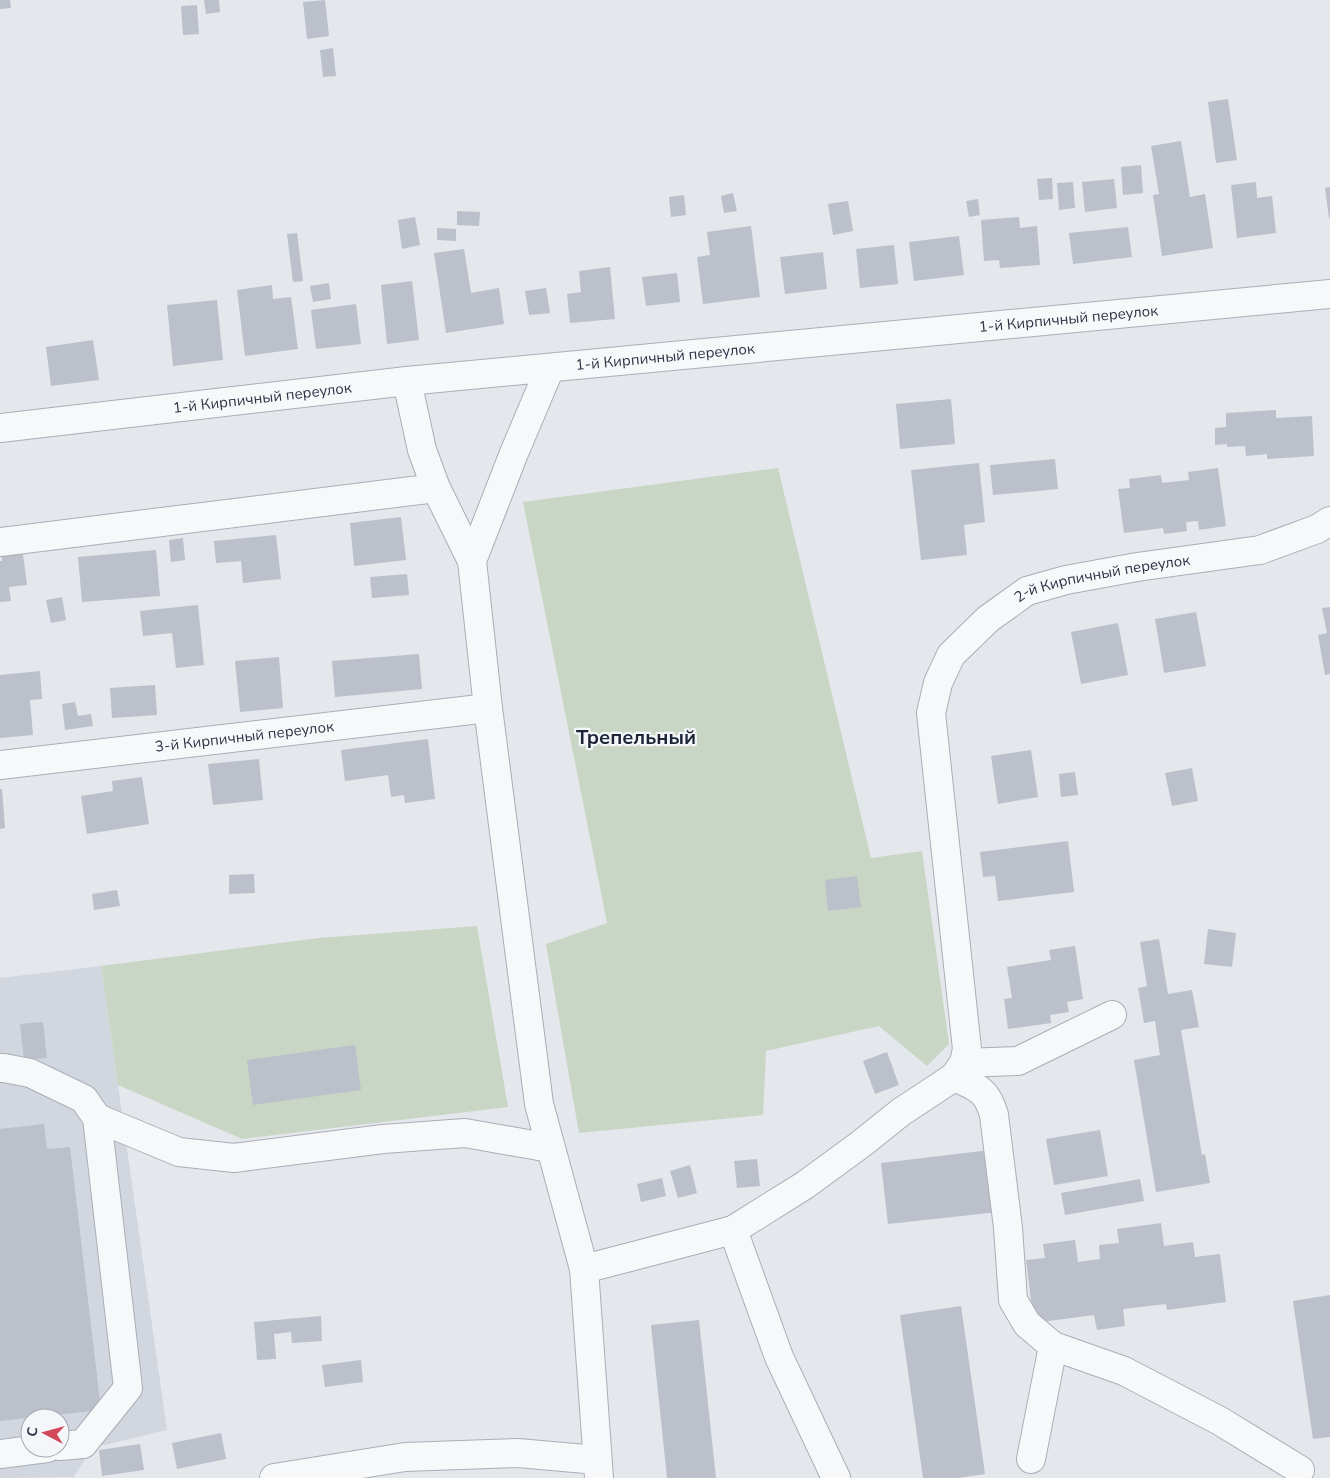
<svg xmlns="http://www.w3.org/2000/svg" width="1330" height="1478" viewBox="0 0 1330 1478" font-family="'Nunito Sans',sans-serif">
  <rect width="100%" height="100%" fill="#e4e7ec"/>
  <path fill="#d2d6de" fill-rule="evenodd" d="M101,966L167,1430L92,1448L74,1477L0,1478V978ZM30,1418H60V1448H30Z"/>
  <g fill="#c9d6c5">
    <path d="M778,468L871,858L922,851L949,1044L927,1066L879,1026L766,1051L763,1115L579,1133L546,944L607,923L523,502Z"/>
    <path d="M477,926L508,1107L242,1139L118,1085L101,966L319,938Z"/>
  </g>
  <g fill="#bbc0ca">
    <path d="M0,0H10L11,8L0,9Z"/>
    <path d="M204,0H219L220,12L206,14Z"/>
    <path d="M325,0L329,36L307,39L303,2Z"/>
    <path d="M197,5L199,34L183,35L181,6Z"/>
    <path d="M333,48L336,76L323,77L320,50Z"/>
    <path d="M1228,99L1237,160L1216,163L1208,102Z"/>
    <path d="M1181,141L1190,197L1205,194L1213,248L1162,256L1153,195L1159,194L1151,146Z"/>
    <path d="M1141,165L1143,193L1123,195L1121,167Z"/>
    <path d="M1052,178L1053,199L1039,200L1037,179Z"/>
    <path d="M1114,179L1117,208L1085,212L1082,182Z"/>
    <path d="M1073,182L1075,208L1059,210L1057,183Z"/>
    <path d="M1256,182L1257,198L1272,196L1276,233L1237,238L1231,185Z"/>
    <path d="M1330,187V218H1329L1325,188Z"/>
    <path d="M733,193L737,211L724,213L721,196Z"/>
    <path d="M684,195L686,215L671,217L669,197Z"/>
    <path d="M978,199L980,215L969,217L966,201Z"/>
    <path d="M848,201L853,231L833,235L828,204Z"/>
    <path d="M457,211L480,212L479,226L457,225Z"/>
    <path d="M415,217L420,245L402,249L398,220Z"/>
    <path d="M1019,217L1020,228L1037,226L1040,265L1000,268L999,260L984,261L981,220Z"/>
    <path d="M751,226L760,297L703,304L697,257L710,255L707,232Z"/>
    <path d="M1128,227L1132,257L1073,264L1069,233Z"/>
    <path d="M437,228L456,229V241L437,240Z"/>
    <path d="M297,233L303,281L293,282L287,234Z"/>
    <path d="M959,236L964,275L914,281L909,242Z"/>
    <path d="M894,245L898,284L860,288L856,249Z"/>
    <path d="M464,249L471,293L499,288L504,324L446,333L434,253Z"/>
    <path d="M823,252L827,289L785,294L780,257Z"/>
    <path d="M610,267L615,319L570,323L567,294L581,292L579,271Z"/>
    <path d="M677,273L680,302L646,306L642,277Z"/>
    <path d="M412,281L419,340L387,344L381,285Z"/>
    <path d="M329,283L331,299L313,302L310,286Z"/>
    <path d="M272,285L273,299L291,297L298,349L245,356L237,290Z"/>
    <path d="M546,288L550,313L529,315L525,291Z"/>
    <path d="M217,300L223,360L173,366L167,305Z"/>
    <path d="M356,304L361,344L316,349L311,310Z"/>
    <path d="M93,340L99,380L51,386L46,347Z"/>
    <path d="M951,399L955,444L900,449L896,404Z"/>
    <path d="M1276,410V418L1312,416L1314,456L1267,459V454L1246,456L1245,446L1227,447V444L1215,445V428L1226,427V413Z"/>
    <path d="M1055,459L1058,489L993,495L990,465Z"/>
    <path d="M979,463L985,522L964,525L967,555L921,560L911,470Z"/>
    <path d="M1218,468L1226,526L1199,530L1198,521L1186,522L1187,531L1164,534L1163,528L1124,533L1118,489L1130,488L1129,479L1161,475L1162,483L1189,480L1188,472Z"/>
    <path d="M401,517L406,560L354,566L350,523Z"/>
    <path d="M276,535L281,579L243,583L241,561L216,563L214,541Z"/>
    <path d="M183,538L185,560L171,562L169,540Z"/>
    <path d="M22,547L27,585L9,587L11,601L0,602V561H2L1,549Z"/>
    <path d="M156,550L160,596L82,602L78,557Z"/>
    <path d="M407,574L409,595L372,598L370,577Z"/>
    <path d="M62,597L66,620L51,623L46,600Z"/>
    <path d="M198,605L204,665L176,668L172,633L143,636L140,611Z"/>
    <path d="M1330,607V674L1325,675L1318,635L1327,633L1322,608Z"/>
    <path d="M1196,612L1206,666L1164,673L1155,619Z"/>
    <path d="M1118,623L1128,675L1081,684L1071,632Z"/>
    <path d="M419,654L422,689L335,697L332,661Z"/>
    <path d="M279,657L283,708L240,712L235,661Z"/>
    <path d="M40,671L42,699L30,700L33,735L0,738V675Z"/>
    <path d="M155,685L157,715L112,718L110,688Z"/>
    <path d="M75,702L78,716L91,714L93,726L65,730L62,704Z"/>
    <path d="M428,739L435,799L405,803L404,795L391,797L388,775L345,781L341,750Z"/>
    <path d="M1031,750L1038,797L998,804L991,756Z"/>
    <path d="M259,759L263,800L213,805L208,764Z"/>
    <path d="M1192,768L1198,801L1172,806L1165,773Z"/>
    <path d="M1075,772L1078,795L1061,797L1059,774Z"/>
    <path d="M142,777L149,824L87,834L81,796L113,791L112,781Z"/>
    <path d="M0,789H2L5,828L0,829Z"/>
    <path d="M1068,841L1074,892L998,901L995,876L983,877L980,852Z"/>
    <path d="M254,874L255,893L229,894V875Z"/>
    <path d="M857,876L861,907L828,911L825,880Z"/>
    <path d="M117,890L120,906L94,910L92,894Z"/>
    <path d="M1208,929L1236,933L1232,967L1204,964Z"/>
    <path d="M1159,939L1168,994L1192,990L1199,1027L1181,1030L1202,1155L1205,1154L1210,1183L1156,1192L1134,1060L1160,1055L1155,1021L1144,1023L1138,988L1147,986L1140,942Z"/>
    <path d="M1075,946L1083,999L1067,1002L1069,1012L1050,1015L1051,1023L1008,1029L1004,999L1012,998L1007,967L1051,960L1049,950Z"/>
    <path d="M43,1022L47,1058L24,1060L20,1024Z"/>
    <path d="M355,1045L361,1090L253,1105L247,1060Z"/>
    <path d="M887,1052L899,1085L875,1094L863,1061Z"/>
    <path d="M44,1124L47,1149L70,1147L101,1410L0,1421V1129Z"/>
    <path d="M1100,1130L1108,1176L1054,1185L1046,1139Z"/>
    <path d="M990,1150L998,1212L888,1224L881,1163Z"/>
    <path d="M757,1159L760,1186L737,1188L734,1161Z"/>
    <path d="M690,1165L697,1193L678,1198L670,1171Z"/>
    <path d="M662,1178L666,1196L641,1202L637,1184Z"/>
    <path d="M1140,1179L1144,1201L1065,1215L1061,1193Z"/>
    <path d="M1161,1223L1164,1246L1193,1242L1195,1257L1220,1254L1226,1302L1167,1310L1166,1304L1123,1309L1125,1326L1097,1330L1094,1315L1034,1323L1026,1260L1045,1258L1043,1244L1075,1240L1078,1262L1100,1259L1099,1245L1119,1243L1117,1229Z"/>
    <path d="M1330,1295V1437L1313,1439L1293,1301Z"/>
    <path d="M961,1306L985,1474L957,1478H923L900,1315Z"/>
    <path d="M321,1316L322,1341L292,1343L291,1332L274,1334L276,1359L257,1360L254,1322Z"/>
    <path d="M699,1320L716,1478H667L651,1325Z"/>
    <path d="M361,1360L363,1382L325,1387L322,1365Z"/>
    <path d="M221,1433L226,1459L177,1469L172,1443Z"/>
    <path d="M140,1444L144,1470L102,1476L99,1450Z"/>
  </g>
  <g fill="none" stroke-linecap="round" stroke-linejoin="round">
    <g stroke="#a9aeb7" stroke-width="30">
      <g id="minor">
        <path d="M407,381L422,450L436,488L472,561L488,708L539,1104L584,1269L599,1478"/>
        <path id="s1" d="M0,428L407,381L1330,294"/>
        <path d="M0,542L436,488"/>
        <path d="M472,561L514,453L550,368"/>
        <path id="s2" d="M0,765L488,708"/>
        <path d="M964,1063L1018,1061L1112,1015"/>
        <path d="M0,1068H4L30,1073L84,1099L97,1118L128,1388L83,1444L60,1446"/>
        <path d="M954,1077C976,1087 987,1089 994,1115L1008,1228L1013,1300L1027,1324L1053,1346L1031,1459"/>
        <path d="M97,1118L179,1152L234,1158L383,1139L465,1133L550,1148"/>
        <path d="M733,1230L779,1357L836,1478"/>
        <path id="s3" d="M584,1269L733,1230L805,1185L861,1144L901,1112L954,1077L964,1063L967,1049L931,713L938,683L951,655L988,619L1027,591L1066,580L1137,567L1260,550L1317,529L1330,521"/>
        <path d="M1053,1346L1124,1371L1220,1421L1300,1470"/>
        <path d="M0,1454L47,1448"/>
        <path d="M274,1478L405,1457L518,1453L597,1460"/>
      </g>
    </g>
    <use href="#minor" stroke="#f7f8fa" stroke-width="28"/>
  </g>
  <g text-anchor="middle" stroke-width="4.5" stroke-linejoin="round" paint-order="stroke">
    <g font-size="15" fill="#2b3445" stroke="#f4f6f9">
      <text dy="5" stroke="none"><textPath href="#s1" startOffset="1074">1-й Кирпичный переулок</textPath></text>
      <text dy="5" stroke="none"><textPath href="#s1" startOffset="669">1-й Кирпичный переулок</textPath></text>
      <text dy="5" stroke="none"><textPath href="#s1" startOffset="264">1-й Кирпичный переулок</textPath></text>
      <text dy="5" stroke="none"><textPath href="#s3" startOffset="1030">2-й Кирпичный переулок</textPath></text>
      <text dy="5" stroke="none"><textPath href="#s2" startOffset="246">3-й Кирпичный переулок</textPath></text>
    </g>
    <g font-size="20" font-weight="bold" fill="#1d2536" stroke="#f4f6f9">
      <text x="636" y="744">Трепельный</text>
    </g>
  </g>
  <g transform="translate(45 1433) rotate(276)"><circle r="24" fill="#f4f6f9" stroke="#a4a8b1"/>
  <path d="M0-4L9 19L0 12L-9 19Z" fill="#d1495b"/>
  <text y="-8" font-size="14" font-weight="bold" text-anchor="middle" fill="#2b3445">С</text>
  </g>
</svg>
